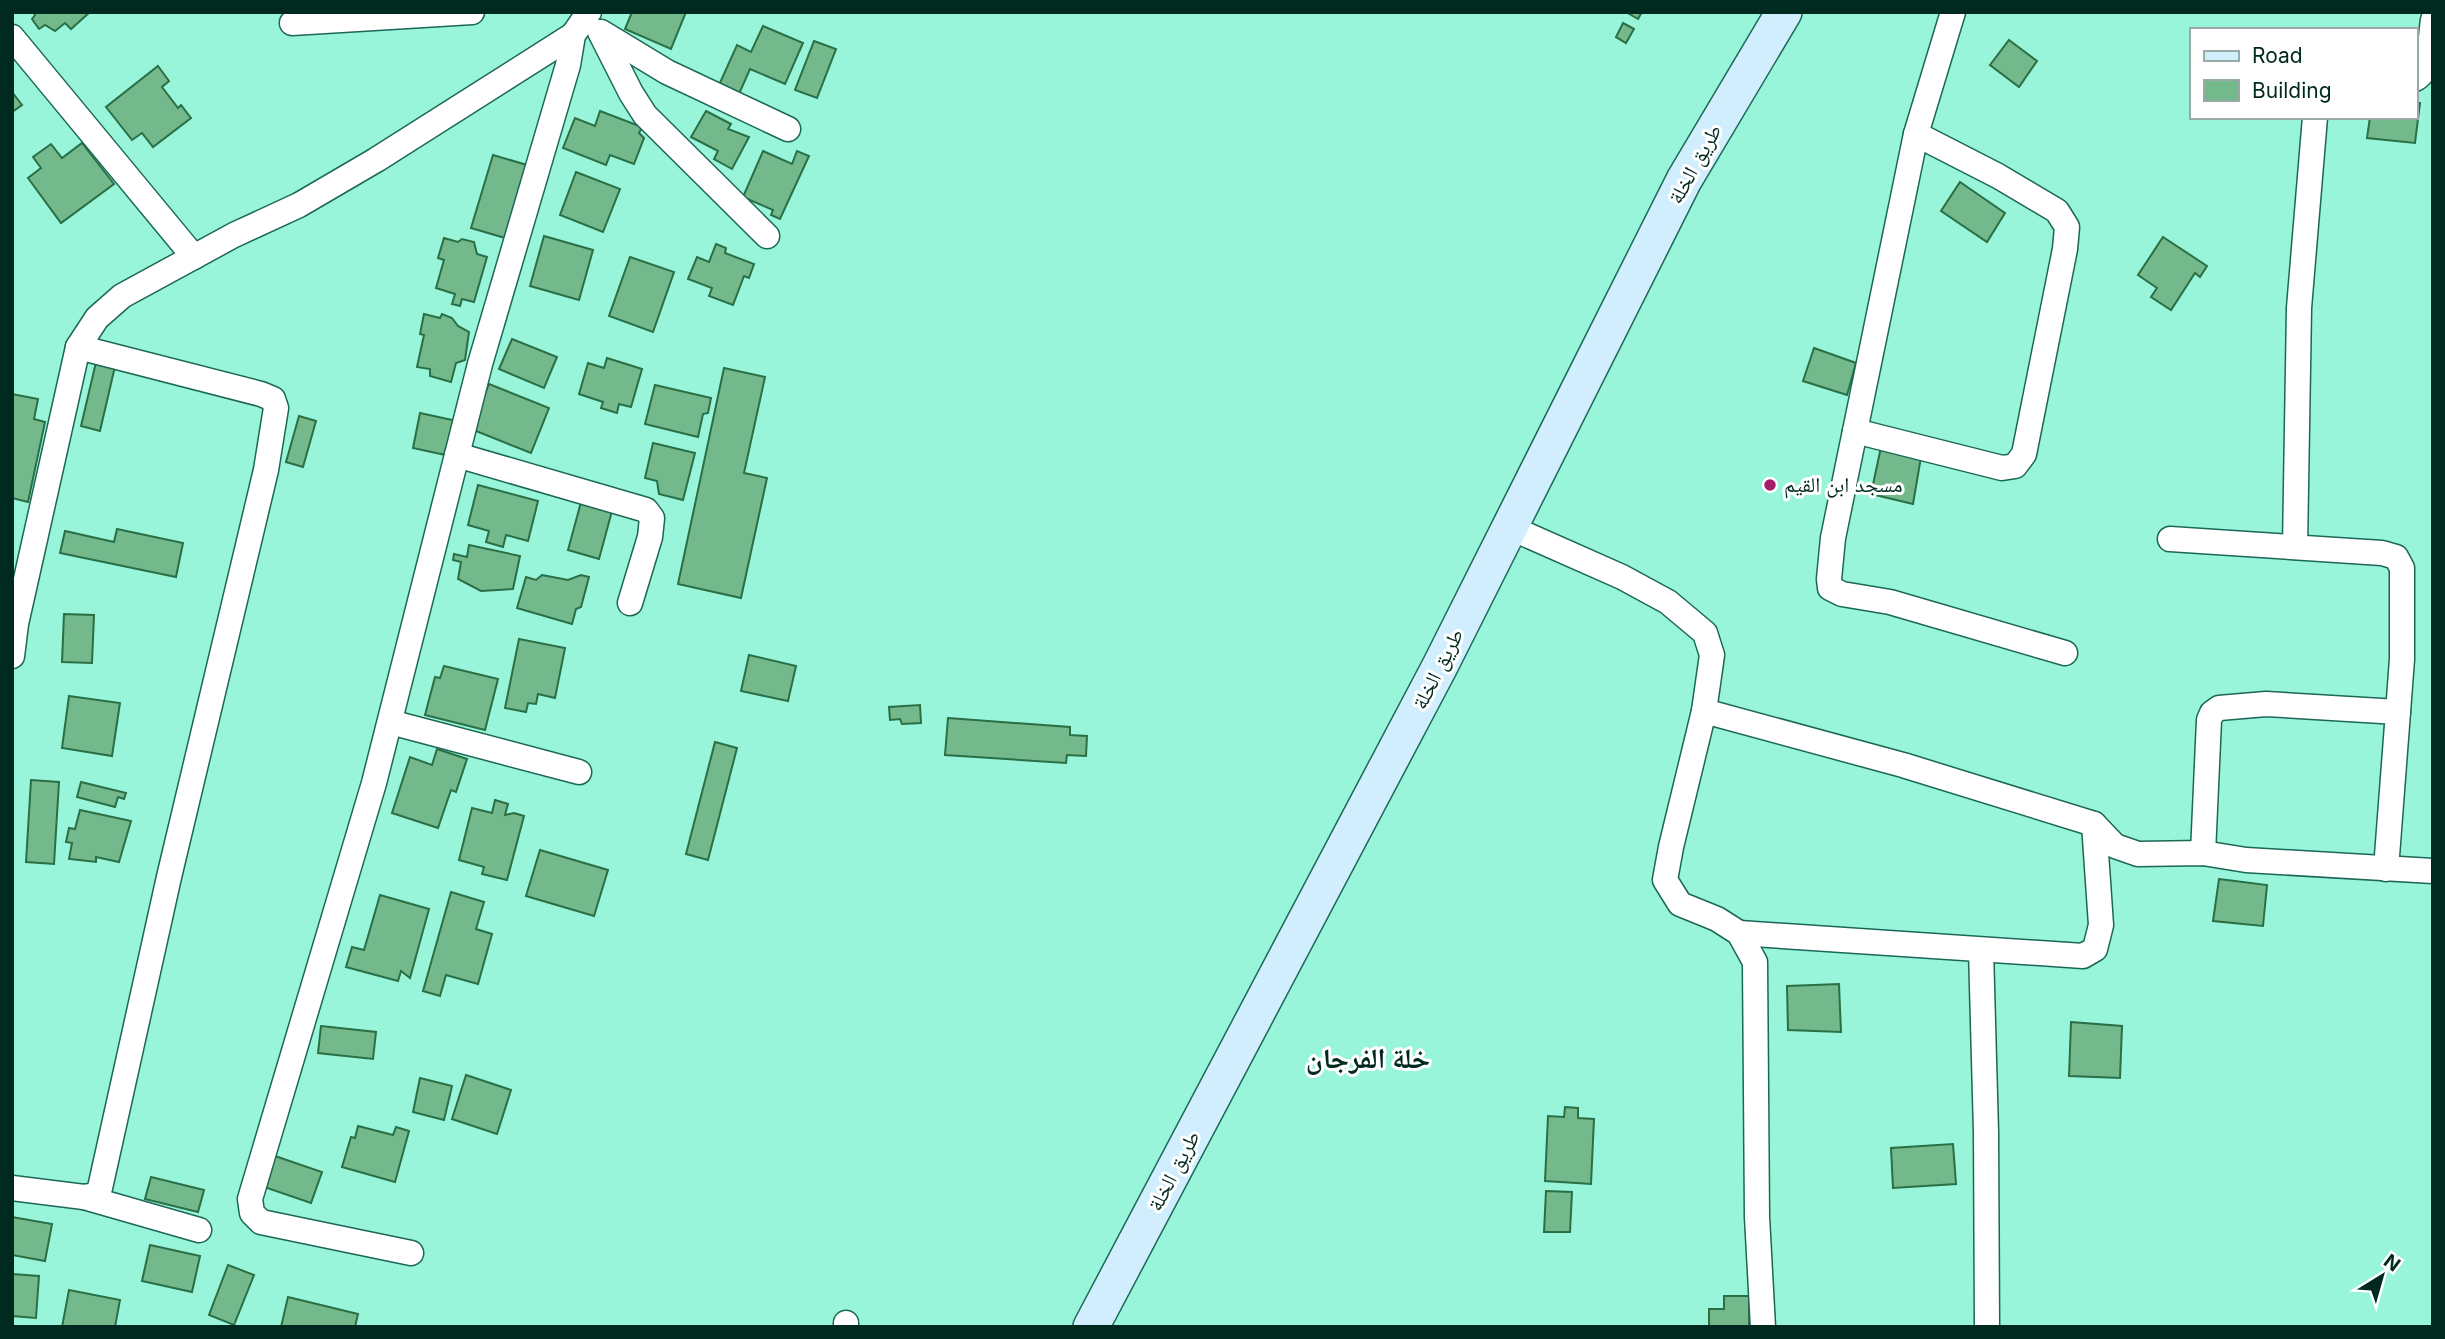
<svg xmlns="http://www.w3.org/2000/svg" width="2445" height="1339" viewBox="0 0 2445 1339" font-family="Inter,'Noto Naskh Arabic',sans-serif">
  <rect width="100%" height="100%" fill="#98f5da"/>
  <g fill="#74b98b" stroke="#2a6f45" stroke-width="2">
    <path d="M34,12H90L71,29L65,23L55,31L45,25L39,29L32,19L35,15Z"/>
    <path d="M632,12H686L671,49L625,29Z"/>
    <path d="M1626,12H1642L1638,19Z"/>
    <path d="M1623,23L1634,29L1626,43L1616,37Z"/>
    <path d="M763,26L803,43L785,84L750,69L739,94L719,85L737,45L751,52Z"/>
    <path d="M2009,40L2037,61L2019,87L1990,65Z"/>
    <path d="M814,41L836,49L817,98L795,90Z"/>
    <path d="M158,66L169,81L162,87L178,108L181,105L191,118L153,147L142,133L132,140L106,107Z"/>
    <path d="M12,92L22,105L12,112Z"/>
    <path d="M2415,103H2420L2415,143L2367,138L2370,117H2415Z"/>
    <path d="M600,111L642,127L639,133L644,138L634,164L610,155L606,165L563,148L575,118L595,126Z"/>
    <path d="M706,111L731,124L728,129L749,137L732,169L714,159L718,151L691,137Z"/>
    <path d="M82,143L114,184L61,223L28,178L41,168L33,157L51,144L62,158Z"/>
    <path d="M763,151L792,164L797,151L809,156L780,219L771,215L773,210L743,197Z"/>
    <path d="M493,155L527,165L505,238L471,228Z"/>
    <path d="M576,172L620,189L603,232L560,215Z"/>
    <path d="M1960,182L2005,213L1987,242L1941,211Z"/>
    <path d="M544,236L593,250L579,300L530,286Z"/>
    <path d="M2163,237L2207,266L2200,277L2195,273L2171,310L2151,297L2157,288L2138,275Z"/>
    <path d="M444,238L458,242L462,239L474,242L477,254L487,257L474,302L462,299L460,306L452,304L455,294L436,288L444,260L438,258Z"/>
    <path d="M716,244L726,248L725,253L754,264L749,278L744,276L733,305L709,296L712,288L688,279L697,257L709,262Z"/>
    <path d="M630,257L674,272L653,332L609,316Z"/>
    <path d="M424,314L440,318L442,314L452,318L458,326L469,332L465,360L456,363L451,382L430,376V369L417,367L424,335L420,334Z"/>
    <path d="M512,339L557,357L544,388L499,369Z"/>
    <path d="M1814,348L1856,363L1847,395L1803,381Z"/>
    <path d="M97,358L116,362L100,431L81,426Z"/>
    <path d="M607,358L642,369L631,407L619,404L617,413L601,408L603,402L579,394L588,363L604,368Z"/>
    <path d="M724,368L765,377L744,473L767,478L741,598L678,584Z"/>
    <path d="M489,384L549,408L531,453L471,429Z"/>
    <path d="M655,385L711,398L708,413L703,414L698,437L645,424Z"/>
    <path d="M12,394L38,399L34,419L45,422L28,502L12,498Z"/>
    <path d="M420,413L457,421L450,456L413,448Z"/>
    <path d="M299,416L316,421L303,467L286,462Z"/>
    <path d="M653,443L695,453L683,500L659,494L657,481L645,478Z"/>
    <path d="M1881,447L1921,457L1913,504L1871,494Z"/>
    <path d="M478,485L538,501L528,541L506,535L503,547L486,542L489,531L468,525Z"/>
    <path d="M581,502L612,511L599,559L568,550Z"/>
    <path d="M117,529L183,543L176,577L60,553L65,531L114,542Z"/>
    <path d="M469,545L520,556L513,589L481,591L458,579L461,562L453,560L454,554L467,557Z"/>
    <path d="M542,575L568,580L581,575L589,577L581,607L576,609L572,624L517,608L526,577L536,580Z"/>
    <path d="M64,614L94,615L92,663L62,662Z"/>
    <path d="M519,639L565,648L555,698L538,694L536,704L528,703L526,712L505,708Z"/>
    <path d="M749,655L796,666L788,701L741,691Z"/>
    <path d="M444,666L498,679L485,730L425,715L435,677L440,678Z"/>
    <path d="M69,696L120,703L112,756L62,748Z"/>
    <path d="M920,705L921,723L902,724L900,719L890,720L889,707Z"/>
    <path d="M948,718L1070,727V735L1087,736L1086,756L1067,755L1066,763L945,755Z"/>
    <path d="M715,742L737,748L708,860L686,854Z"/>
    <path d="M437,749L467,759L456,792L451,790L438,828L392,813L410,757L432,765Z"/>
    <path d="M31,780L59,782L54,864L26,862Z"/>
    <path d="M81,782L126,793L124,799L118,797L115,807L77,797Z"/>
    <path d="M495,800L508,804L505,815L514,813L524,816L507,880L482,874L484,867L459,860L472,808L492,813Z"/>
    <path d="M80,810L131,821L119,862L96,857V862L69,859L72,843L66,842L69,828L75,829Z"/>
    <path d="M540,850L608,870L594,916L526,896Z"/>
    <path d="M2219,879L2267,885L2263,926L2213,921Z"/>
    <path d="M451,892L484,902L476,929L492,934L478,984L446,975L440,996L423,991Z"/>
    <path d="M380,895L429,909L410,978L401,971L398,981L346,967L352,947L364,950Z"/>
    <path d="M1839,984L1841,1032L1788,1030L1787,986Z"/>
    <path d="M2071,1022L2122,1026L2120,1078L2069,1076Z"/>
    <path d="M321,1026L376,1032L373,1059L318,1053Z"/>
    <path d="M466,1075L511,1090L497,1134L452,1119Z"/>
    <path d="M420,1078L452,1086L444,1120L413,1112Z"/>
    <path d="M1565,1107L1578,1108V1118L1594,1119L1591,1184L1545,1181L1548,1116L1564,1117Z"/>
    <path d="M358,1126L393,1135L396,1127L409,1131L395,1182L342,1167L351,1137L355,1138Z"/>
    <path d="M1953,1144L1956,1184L1893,1188L1891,1148Z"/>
    <path d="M275,1156L322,1172L311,1203L264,1187Z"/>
    <path d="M151,1177L204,1190L198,1212L145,1199Z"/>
    <path d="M1546,1191L1572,1192L1570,1232H1544Z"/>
    <path d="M12,1217L52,1224L45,1261L12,1255Z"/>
    <path d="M150,1245L200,1256L192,1292L142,1281Z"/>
    <path d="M228,1265L254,1275L234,1325L209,1315Z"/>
    <path d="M12,1274L39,1276L36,1318L12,1316Z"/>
    <path d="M69,1290L120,1300L115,1327H62Z"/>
    <path d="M1724,1296H1749V1327H1709V1309H1724Z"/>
    <path d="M288,1297L358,1314L355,1327H281Z"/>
  </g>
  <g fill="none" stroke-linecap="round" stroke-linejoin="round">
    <g stroke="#1c6756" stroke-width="27">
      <g id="street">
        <path d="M1953,12L1916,134L1833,538L1829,579L1830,588L1842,594L1890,602L2065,653"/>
        <path d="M292,23L472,12"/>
        <path d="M600,32L631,93L645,115L767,236"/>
        <path d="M601,32L667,72L788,129"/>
        <path d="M12,37L194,257"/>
        <path d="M2415,79C2432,71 2430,37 2433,20"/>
        <path d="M1855,431L2002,468L2015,466L2024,454L2065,249L2067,227L2057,211L1998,176L1916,134"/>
        <path d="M457,455L646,510L652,518L650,537L630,603"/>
        <path d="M1509,527L1622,577L1668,602L1705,633L1712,655L1704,711L1671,847L1665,880L1680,904L1717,919L1739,933L1755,962L1757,1217L1763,1327"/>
        <path d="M2170,539L2382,553L2396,557L2402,568V659L2398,712"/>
        <path d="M2295,547L2299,308L2315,117"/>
        <path d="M12,656L16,624L78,347L97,318L122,296L234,235L299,205L376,160L573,35"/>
        <path d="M1704,711L1903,765L2094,824L2115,846L2138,854L2203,853L2246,860L2433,871"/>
        <path d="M390,722L579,772"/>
        <path d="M2203,853L2209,720L2212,713L2219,708L2266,704L2398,712L2386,869"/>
        <path d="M1739,933L2083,956L2095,949L2101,925L2094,824"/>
        <path d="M1981,950L1986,1132L1987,1327"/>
        <path d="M12,1188L84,1197L95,1195L100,1188L169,877L266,470L276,408L273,399L261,394L78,347"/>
        <path d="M84,1197L199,1230"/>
        <path d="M411,1253L261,1222L252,1213L250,1199L374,783L480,364L568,65L573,35L589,12"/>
        <path d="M846,1327V1323"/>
      </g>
    </g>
    <g stroke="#1c6756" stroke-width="38">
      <path id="secondary" d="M1091,1327L1440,666L1684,180L1784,12"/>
    </g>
    <use href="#street" stroke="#fff" stroke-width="24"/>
    <use href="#secondary" stroke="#d0eefe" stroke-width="35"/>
  </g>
  <circle fill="#a61e67" stroke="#fff" stroke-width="2.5" cx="1770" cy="485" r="7"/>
  <g text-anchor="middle" stroke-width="6" stroke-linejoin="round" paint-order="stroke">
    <g font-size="21" fill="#002a20" stroke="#fff">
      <text transform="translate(1695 164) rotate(-61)" y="7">طريق الخلة</text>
      <text transform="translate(1438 669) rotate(-63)" y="7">طريق الخلة</text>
      <text transform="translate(1174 1171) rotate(-62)" y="7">طريق الخلة</text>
    </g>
    <g font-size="21" fill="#002a20" stroke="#fff" text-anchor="start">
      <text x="1784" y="492">مسجد ابن القيم</text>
    </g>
    <g font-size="28" font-weight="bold" fill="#002a20" stroke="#fff">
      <text x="1368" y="1068">خلة الفرجان</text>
    </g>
  </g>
  <rect width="2445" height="1339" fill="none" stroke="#002a20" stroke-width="28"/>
  <rect x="2190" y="28" width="228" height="91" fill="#ffffff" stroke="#99aaa6" stroke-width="2"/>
  <rect x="2204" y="51" width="35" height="10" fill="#d0eefe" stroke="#99aaa6" stroke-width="2"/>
  <text x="2252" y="63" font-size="21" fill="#002a20">Road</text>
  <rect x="2204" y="80" width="35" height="21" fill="#74b98b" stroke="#99aaa6" stroke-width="2"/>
  <text x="2252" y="98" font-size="21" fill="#002a20">Building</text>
  <g transform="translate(2382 1276) rotate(37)" stroke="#ffffff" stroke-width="5" paint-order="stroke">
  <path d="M0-5L12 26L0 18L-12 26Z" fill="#002a20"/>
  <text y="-10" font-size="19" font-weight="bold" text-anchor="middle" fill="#002a20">N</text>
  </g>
</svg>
